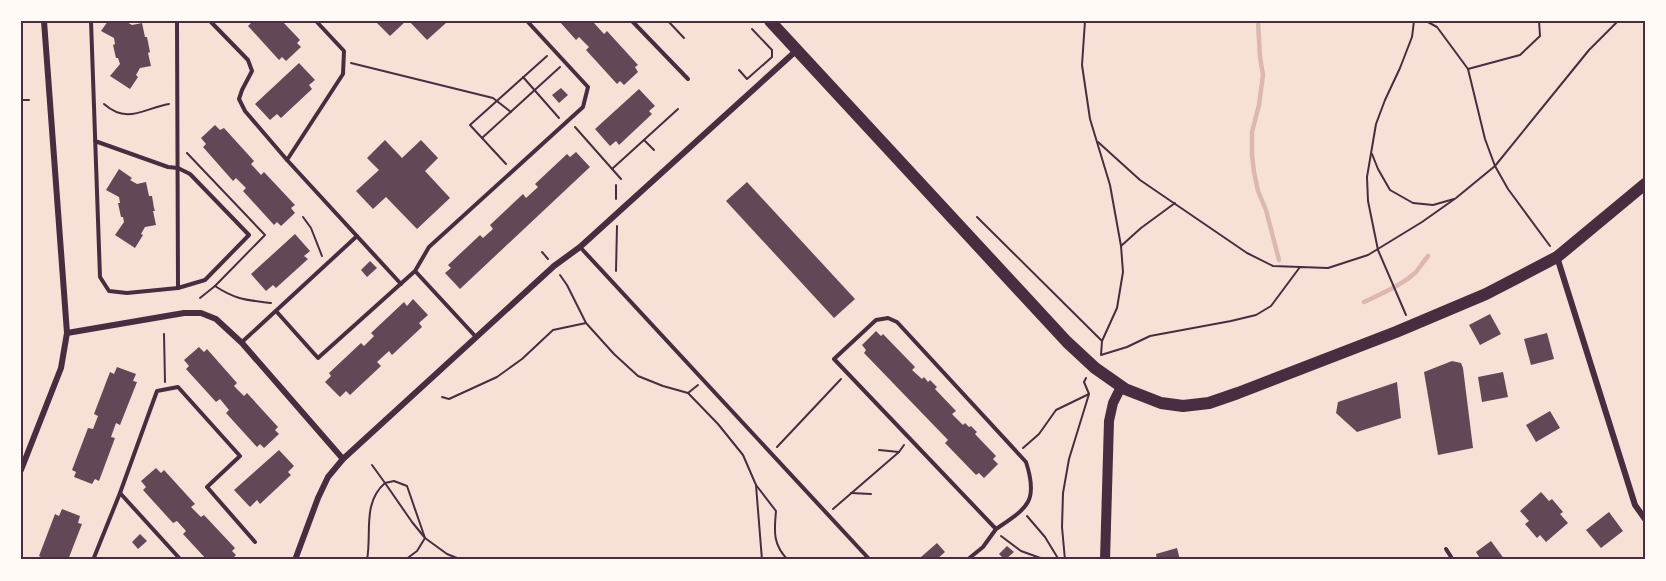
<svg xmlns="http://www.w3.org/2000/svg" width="1666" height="581" viewBox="0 0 1666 581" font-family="Commissioner,sans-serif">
  <rect width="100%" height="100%" fill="#f7e1d7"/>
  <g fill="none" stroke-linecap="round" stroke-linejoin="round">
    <g stroke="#dcb8b0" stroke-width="4.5">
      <path d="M1258,21L1260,57L1263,75L1259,105L1252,132V155L1254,172L1258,191L1266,210L1279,260"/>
      <path d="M1364,302C1381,294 1402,285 1416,272C1420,267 1424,261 1428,256"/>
    </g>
  </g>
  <g fill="#644757">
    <path d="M108,21H125L132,25L142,23L145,37H147L150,52L148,53L151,66L140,68L136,75L138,77L130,89L110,76L120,64L118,58H116L113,45L115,44L114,38L101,31Z"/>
    <path d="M249,21H282L300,40L297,43L301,47L286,61L282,57L279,60L248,26L251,23Z"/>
    <path d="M375,21H406L390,36Z"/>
    <path d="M409,21H444L446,23L427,40Z"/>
    <path d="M559,21H597L594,23L604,34L607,31L638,65L635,67L638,72L624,85L620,81L617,84L586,50L589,47L579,37L576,40Z"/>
    <path d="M299,63L315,80L309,85L312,89L281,118L277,114L270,120L255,104Z"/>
    <path d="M561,88L568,95L559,103L552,95Z"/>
    <path d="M639,89L655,106L649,111L652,114L619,145L616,141L610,146L595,129Z"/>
    <path d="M215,125L220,130L224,128L254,161L251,164L261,175L264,172L295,205L291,208L295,213L281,226L277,222L274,225L243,191L246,188L236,178L233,181L203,147L206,144L201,138Z"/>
    <path d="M385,140L402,158L421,140L438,158L425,171L450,198L417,229L386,197L373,209L356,191L379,170L367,158Z"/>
    <path d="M576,152L590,167L460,289L445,273L451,268L448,265L480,235L483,238L493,229L490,225L523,194L526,198L538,187L535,184L567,154L570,157Z"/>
    <path d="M119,169L132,178L130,180L137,184L146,182L149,196H152L154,208L155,211H153L156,225L145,227L141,234L143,235L135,248L115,235L124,222L123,217H121L118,203H120L119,197L106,190Z"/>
    <path d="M747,182L855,299L834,318L726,201Z"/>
    <path d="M295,234L310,251L304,256L308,259L276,288L273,285L266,291L251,274Z"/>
    <path d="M370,261L377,268L367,277L361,270Z"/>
    <path d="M413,299L428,315L419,323L422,327L392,355L389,351L377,362L381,366L350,395L346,391L340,397L325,382L331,376L329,373L361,343L364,346L374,336L371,333L404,302L407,306Z"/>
    <path d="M1490,314L1501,334L1480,345L1469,325Z"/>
    <path d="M876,331L881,336L883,334L915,367L912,370L922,379L924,377L928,382L930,380L937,387L935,389L956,411L952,414L963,425L965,423L969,427L971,426L977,432L975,434L996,456L993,459L998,464L984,478L979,473L976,475L945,443L948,440L864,353L866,350L862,345Z"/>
    <path d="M1547,333L1554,359L1531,365L1524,339Z"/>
    <path d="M199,347L204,352L207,349L237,383L234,386L244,396L247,393L278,427L275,430L279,434L264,448L260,444L257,447L226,413L229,410L220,399L216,402L186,369L189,366L184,360Z"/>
    <path d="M1452,361L1461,363L1463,368L1473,448L1438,455L1424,372Z"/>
    <path d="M117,367L136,374L133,381L137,382L120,425L116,423L111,437L115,438L99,481L95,479L92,484L74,477L76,472L72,470L88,428L93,429L98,416L94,414L110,372L114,374Z"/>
    <path d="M1503,372L1508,397L1482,402L1478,377Z"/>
    <path d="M1397,382L1401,418L1357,432L1336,413L1338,402Z"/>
    <path d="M1550,411L1560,428L1536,442L1526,425Z"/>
    <path d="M279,450L294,466L288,472L291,475L260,504L257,500L250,507L234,490Z"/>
    <path d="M156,468L161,473L164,470L195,504L191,507L201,517L204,515L235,548L232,551L236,555L231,560H207L183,534L186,531L177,521L173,523L143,490L146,487L141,481Z"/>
    <path d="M1541,492L1549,501L1552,499L1563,512L1560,514L1568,523L1546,542L1540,535L1537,538L1525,524L1529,521L1520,511Z"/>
    <path d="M62,509L80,516L78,523L82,524L68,560H42L43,558L39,556L55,514L59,516Z"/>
    <path d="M1609,512L1623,531L1601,548L1586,530Z"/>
    <path d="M140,534L147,541L138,549L132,542Z"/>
    <path d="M1491,541L1505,560H1481L1476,552Z"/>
    <path d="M937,543L945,552L936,560H924L921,557Z"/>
    <path d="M1007,546L1014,552L1005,560L999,554Z"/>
    <path d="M1177,548L1180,560H1157L1156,554Z"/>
  </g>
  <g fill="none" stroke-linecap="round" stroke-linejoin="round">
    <g stroke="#4a2c40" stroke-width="2">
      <path d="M668,21L684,38"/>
      <path d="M1085,21L1082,65L1090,119L1110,185L1121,246L1123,272L1117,308L1102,341"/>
      <path d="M1426,21L1437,27L1468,69L1485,139L1495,166L1508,189L1550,246"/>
      <path d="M351,63L493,98L511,112"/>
      <path d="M1468,69L1520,55L1540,36L1539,21"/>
      <path d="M739,70L747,79L772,57V50L752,29"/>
      <path d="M523,77L559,118"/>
      <path d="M21,100H29"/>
      <path d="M104,104C128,125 144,108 169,104"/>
      <path d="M575,127L621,179"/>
      <path d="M482,138L560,67"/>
      <path d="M644,140L654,150"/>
      <path d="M1098,142L1140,180L1247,253L1273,266L1300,267"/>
      <path d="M187,153L265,235L215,286L200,298"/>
      <path d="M1372,154L1378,169L1390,190L1413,203L1433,205L1454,199"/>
      <path d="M506,164L470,125L547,56"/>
      <path d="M612,169L678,109"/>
      <path d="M616,185V199"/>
      <path d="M303,217L311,228L322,256"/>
      <path d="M977,217L1102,341L1101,355L1127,347L1150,336L1231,321L1256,315L1271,306L1300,267L1328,268L1368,255L1422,222L1456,198L1495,166L1589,50L1618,21"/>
      <path d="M1121,246L1141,228L1175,203"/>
      <path d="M542,252L548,259"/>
      <path d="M616,271L617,226"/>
      <path d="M560,275L567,285L586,323L614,354L638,376L663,386L688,393L718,424L743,455L756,485L762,560"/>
      <path d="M215,286C236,300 247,300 271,303"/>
      <path d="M1406,315L1378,250L1368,201L1367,177L1376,124L1385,100L1400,68L1412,37L1414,21"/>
      <path d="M164,334L165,382"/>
      <path d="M688,393L698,385"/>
      <path d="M442,397L449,399L497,377L522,359L553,330L586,323"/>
      <path d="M777,447L841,379"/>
      <path d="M1023,448L1039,434L1056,410L1089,394"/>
      <path d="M879,450L899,452"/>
      <path d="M372,465L385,483L394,481L407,486L425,538L447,554L462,560"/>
      <path d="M756,485L776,511C774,532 773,545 788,560"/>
      <path d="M851,493L871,494"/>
      <path d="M833,509L899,452L904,445"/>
      <path d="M1027,516L1045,537L1059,560"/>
      <path d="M1001,536L1021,551L1046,560"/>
      <path d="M367,560C372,533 362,503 385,483L412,522L425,538L417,551L405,560"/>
      <path d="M1065,560L1062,527L1063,493L1069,459L1089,394L1084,382L1086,378"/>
    </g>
    <g stroke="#4a2c40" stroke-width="4">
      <path d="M91,21L100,277L109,291L127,293L178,288L205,280L249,235L190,174L178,168L168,167L95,141"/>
      <path d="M177,21L178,288"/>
      <path d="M210,21L248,60L252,71L242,90L239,99L245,111L287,160"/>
      <path d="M316,21L344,51L343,74L287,160L401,284"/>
      <path d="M632,21L688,79"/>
      <path d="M580,247L870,560"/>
      <path d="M416,272L476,337"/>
      <path d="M276,311L318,358L415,271L429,247L583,107L588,87L527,21"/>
      <path d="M242,342L357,236"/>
      <path d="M120,493L181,560"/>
      <path d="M1446,549L1453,560"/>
      <path d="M93,560L120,493L157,391L178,387L240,456L207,487L255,542"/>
      <path d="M967,560L983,547L996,529L834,359L876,320L888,318L897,322L1026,462C1039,502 1027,508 996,529"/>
    </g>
    <g stroke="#4a2c40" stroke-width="6">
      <path d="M1557,257L1635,505L1645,519"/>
      <path d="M67,333L184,313H201L216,319L242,343L343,459"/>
      <path d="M21,470L61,368L67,333L44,21"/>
      <path d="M295,560L318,498L328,477L343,459L554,266L580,247L797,50"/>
    </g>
    <path stroke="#4a2c40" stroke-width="10" d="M1105,560L1109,421L1113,403L1121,387"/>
    <path stroke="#4a2c40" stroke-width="12" d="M770,21L1067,342L1095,368L1125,389L1161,403L1183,406L1209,403L1238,393L1396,332L1486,294L1557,257L1645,184"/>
  </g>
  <rect width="1666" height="581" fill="none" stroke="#fffaf5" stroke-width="45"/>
  <rect x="22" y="22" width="1622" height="536" fill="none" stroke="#4a2c40" stroke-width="2"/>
</svg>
